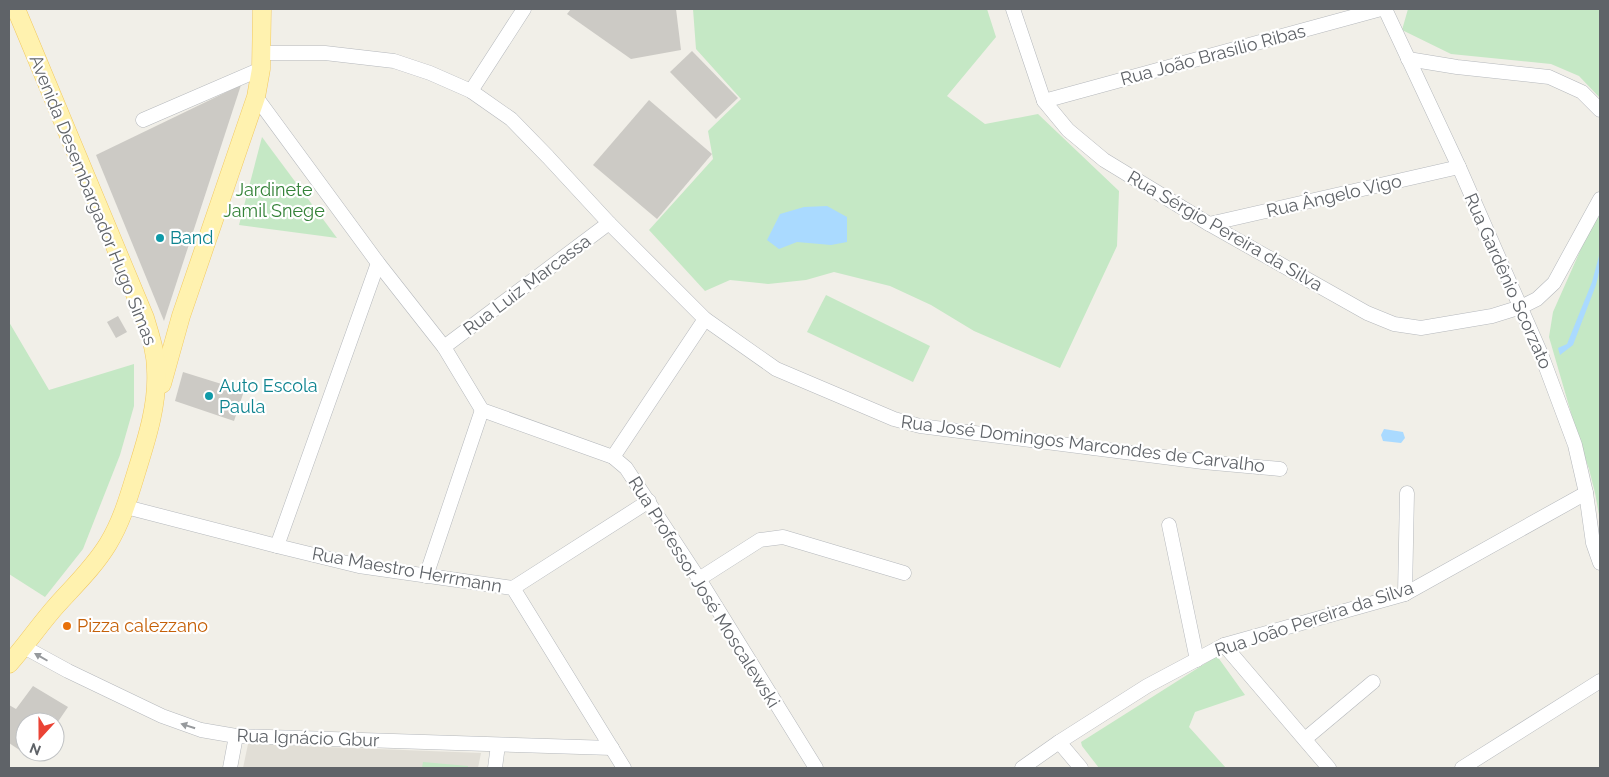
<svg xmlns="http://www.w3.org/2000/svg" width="1609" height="777" viewBox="0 0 1609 777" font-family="Raleway,sans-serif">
  <rect width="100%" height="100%" fill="#f1efe8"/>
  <path fill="#e1ded6" d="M248,744L481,753L478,768H243Z"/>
  <g fill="#c5e8c5">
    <path d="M693,9H987L996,37L947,96L985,124L1038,114L1119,191L1117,246L1060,368L974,331L931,305L890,286L834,272L806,280L768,284L730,280L705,291L649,230L713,159L708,131L741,99L696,49Z"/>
    <path d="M1408,9H1600V98L1579,76L1551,64L1451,54L1402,30Z"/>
    <path d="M262,137L337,238L239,225Z"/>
    <path d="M1600,206V520L1595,493L1589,469L1580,444L1549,337L1553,312Z"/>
    <path d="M826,295L930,346L913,382L807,332Z"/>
    <path d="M9,322L49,390L134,364V406L120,455L83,549L45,597L9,574Z"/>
    <path d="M1217,656L1245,695L1195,712L1189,727L1226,768H1099L1082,746L1081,742Z"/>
    <path d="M423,762L468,766V768H422Z"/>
  </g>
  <g fill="#aadaff">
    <path d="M827,206L847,217V242L831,245L797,242L779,249L767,240L780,214L804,207Z"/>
    <path d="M1600,252V268L1596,285L1573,345L1560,355L1558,348L1567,344L1592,282Z"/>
    <path d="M1384,429L1403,432L1405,438L1401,443L1383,441L1381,435Z"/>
  </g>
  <g fill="#cccac5">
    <path d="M571,9H676L681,50L631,59L567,14Z"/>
    <path d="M692,51L738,98L716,119L670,72Z"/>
    <path d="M241,85L164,321L96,155Z"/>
    <path d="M649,100L712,154L657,219L593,165Z"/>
    <path d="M118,316L127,332L116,338L107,322Z"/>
    <path d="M183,372L244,391L234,421L175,401Z"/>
    <path d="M33,686L68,707L55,726V722H25V752H38L33,759L9,743V705L16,709Z"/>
  </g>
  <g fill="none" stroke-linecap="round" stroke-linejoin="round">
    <g stroke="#b5b8bc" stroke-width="15">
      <g id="minor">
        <path d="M1013,9L1044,101L1068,130L1104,160L1209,224L1367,313L1394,324L1421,328L1492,316L1521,307L1537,299L1554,283L1600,199"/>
        <path d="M1385,9L1459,167L1541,354L1575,445L1586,493L1593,543L1600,563"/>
        <path d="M262,53H325L394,61L430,73L471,91L511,119L548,157L609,223L705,319L776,369L894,419L920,426L1203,462L1280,469"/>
        <path d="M1408,59L1457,67L1549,77L1582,92L1600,110"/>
        <path d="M471,91L524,9"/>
        <path d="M256,97L378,263L444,347L482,410L613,457L626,468L699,579L816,768"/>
        <path d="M1044,101L1381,9"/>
        <path d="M143,120L261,69"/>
        <path d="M1209,224L1459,167"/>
        <path d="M444,347L609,223"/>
        <path d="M613,457L705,319"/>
        <path d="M126,507L277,546L359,566L513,588L624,768"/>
        <path d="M1169,525L1197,660"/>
        <path d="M277,546L378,263"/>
        <path d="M426,576L482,410"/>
        <path d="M699,579L760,540L783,537L904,573"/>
        <path d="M513,588L649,501"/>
        <path d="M1405,594L1407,493"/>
        <path d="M1224,645L1329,768"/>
        <path d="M24,647L68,671L162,716L201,730L236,736L612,748"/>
        <path d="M1305,739L1373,682"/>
        <path d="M1059,742L1081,768"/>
        <path d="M230,768L236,736"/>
        <path d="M495,768L498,745"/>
        <path d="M1022,768L1059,742L1147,686L1224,645L1405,594L1586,493"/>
        <path d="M1462,768L1600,681"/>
      </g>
    </g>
    <g stroke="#f2c960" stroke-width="19">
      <g id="major">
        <path d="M162,384L181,316L256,97L261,69L262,9"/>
        <path d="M9,664C26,645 40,624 57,605C75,585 94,567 108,544C122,521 129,496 137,470C147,438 158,404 156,370C156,352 150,335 145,318L16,9"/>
      </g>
    </g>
    <use href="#minor" stroke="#fff" stroke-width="14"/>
    <use href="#major" stroke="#fff2af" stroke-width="18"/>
  </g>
  <defs><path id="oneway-solid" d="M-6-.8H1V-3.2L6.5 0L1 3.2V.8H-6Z" transform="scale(1.25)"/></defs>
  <g fill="#979a9d">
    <use href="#oneway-solid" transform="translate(41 657) rotate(-150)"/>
    <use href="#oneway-solid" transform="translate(188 726) rotate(-162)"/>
  </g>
  <g fill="#0f9aa8" stroke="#fff" stroke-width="2">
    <circle cx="160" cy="238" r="5"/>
    <circle cx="209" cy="396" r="5"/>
  </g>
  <circle fill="#e8710a" stroke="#fff" stroke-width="2" cx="67" cy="626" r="5"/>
  <g text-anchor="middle" stroke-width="4.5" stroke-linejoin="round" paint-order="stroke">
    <g font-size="18" fill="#5f6368" stroke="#fff">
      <text transform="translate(1213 55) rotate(-15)" y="6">Rua João Brasílio Ribas</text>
      <text transform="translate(1334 196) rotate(-13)" y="6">Rua Ângelo Vigo</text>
      <text transform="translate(93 200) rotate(68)" y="6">Avenida Desembargador Hugo Simas</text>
      <text transform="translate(1225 231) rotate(30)" y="6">Rua Sérgio Pereira da Silva</text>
      <text transform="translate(1508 281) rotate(66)" y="6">Rua Gardênio Scorzato</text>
      <text transform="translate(527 285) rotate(-37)" y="6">Rua Luiz Marcassa</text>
      <text transform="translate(1083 444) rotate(7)" y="6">Rua José Domingos Marcondes de Carvalho</text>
      <text transform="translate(407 570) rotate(10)" y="6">Rua Maestro Herrmann</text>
      <text transform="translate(704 592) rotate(58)" y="6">Rua Professor José Moscalewski</text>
      <text transform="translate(1314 619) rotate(-18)" y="6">Rua João Pereira da Silva</text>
      <text transform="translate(308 738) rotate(2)" y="6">Rua Ignácio Gbur</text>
    </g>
    <g font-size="18" fill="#348238" stroke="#fff">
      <text x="274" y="196">Jardinete<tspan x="274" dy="21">Jamil Snege</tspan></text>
    </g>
    <g font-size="18" fill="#0d838f" stroke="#fff" text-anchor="start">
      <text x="170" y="244">Band</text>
      <text x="219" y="392">Auto Escola<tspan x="219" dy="21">Paula</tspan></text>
    </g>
    <g font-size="18" fill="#c56008" stroke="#fff" text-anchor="start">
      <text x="77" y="632">Pizza calezzano</text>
    </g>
  </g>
  <rect width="1609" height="777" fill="none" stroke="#5f6368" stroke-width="20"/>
  <g transform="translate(40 737) rotate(201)"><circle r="24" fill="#ffffff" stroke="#bfc1c3"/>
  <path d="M0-4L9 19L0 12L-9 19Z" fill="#ea4335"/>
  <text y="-8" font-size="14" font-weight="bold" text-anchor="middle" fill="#5f6368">N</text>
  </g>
</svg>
